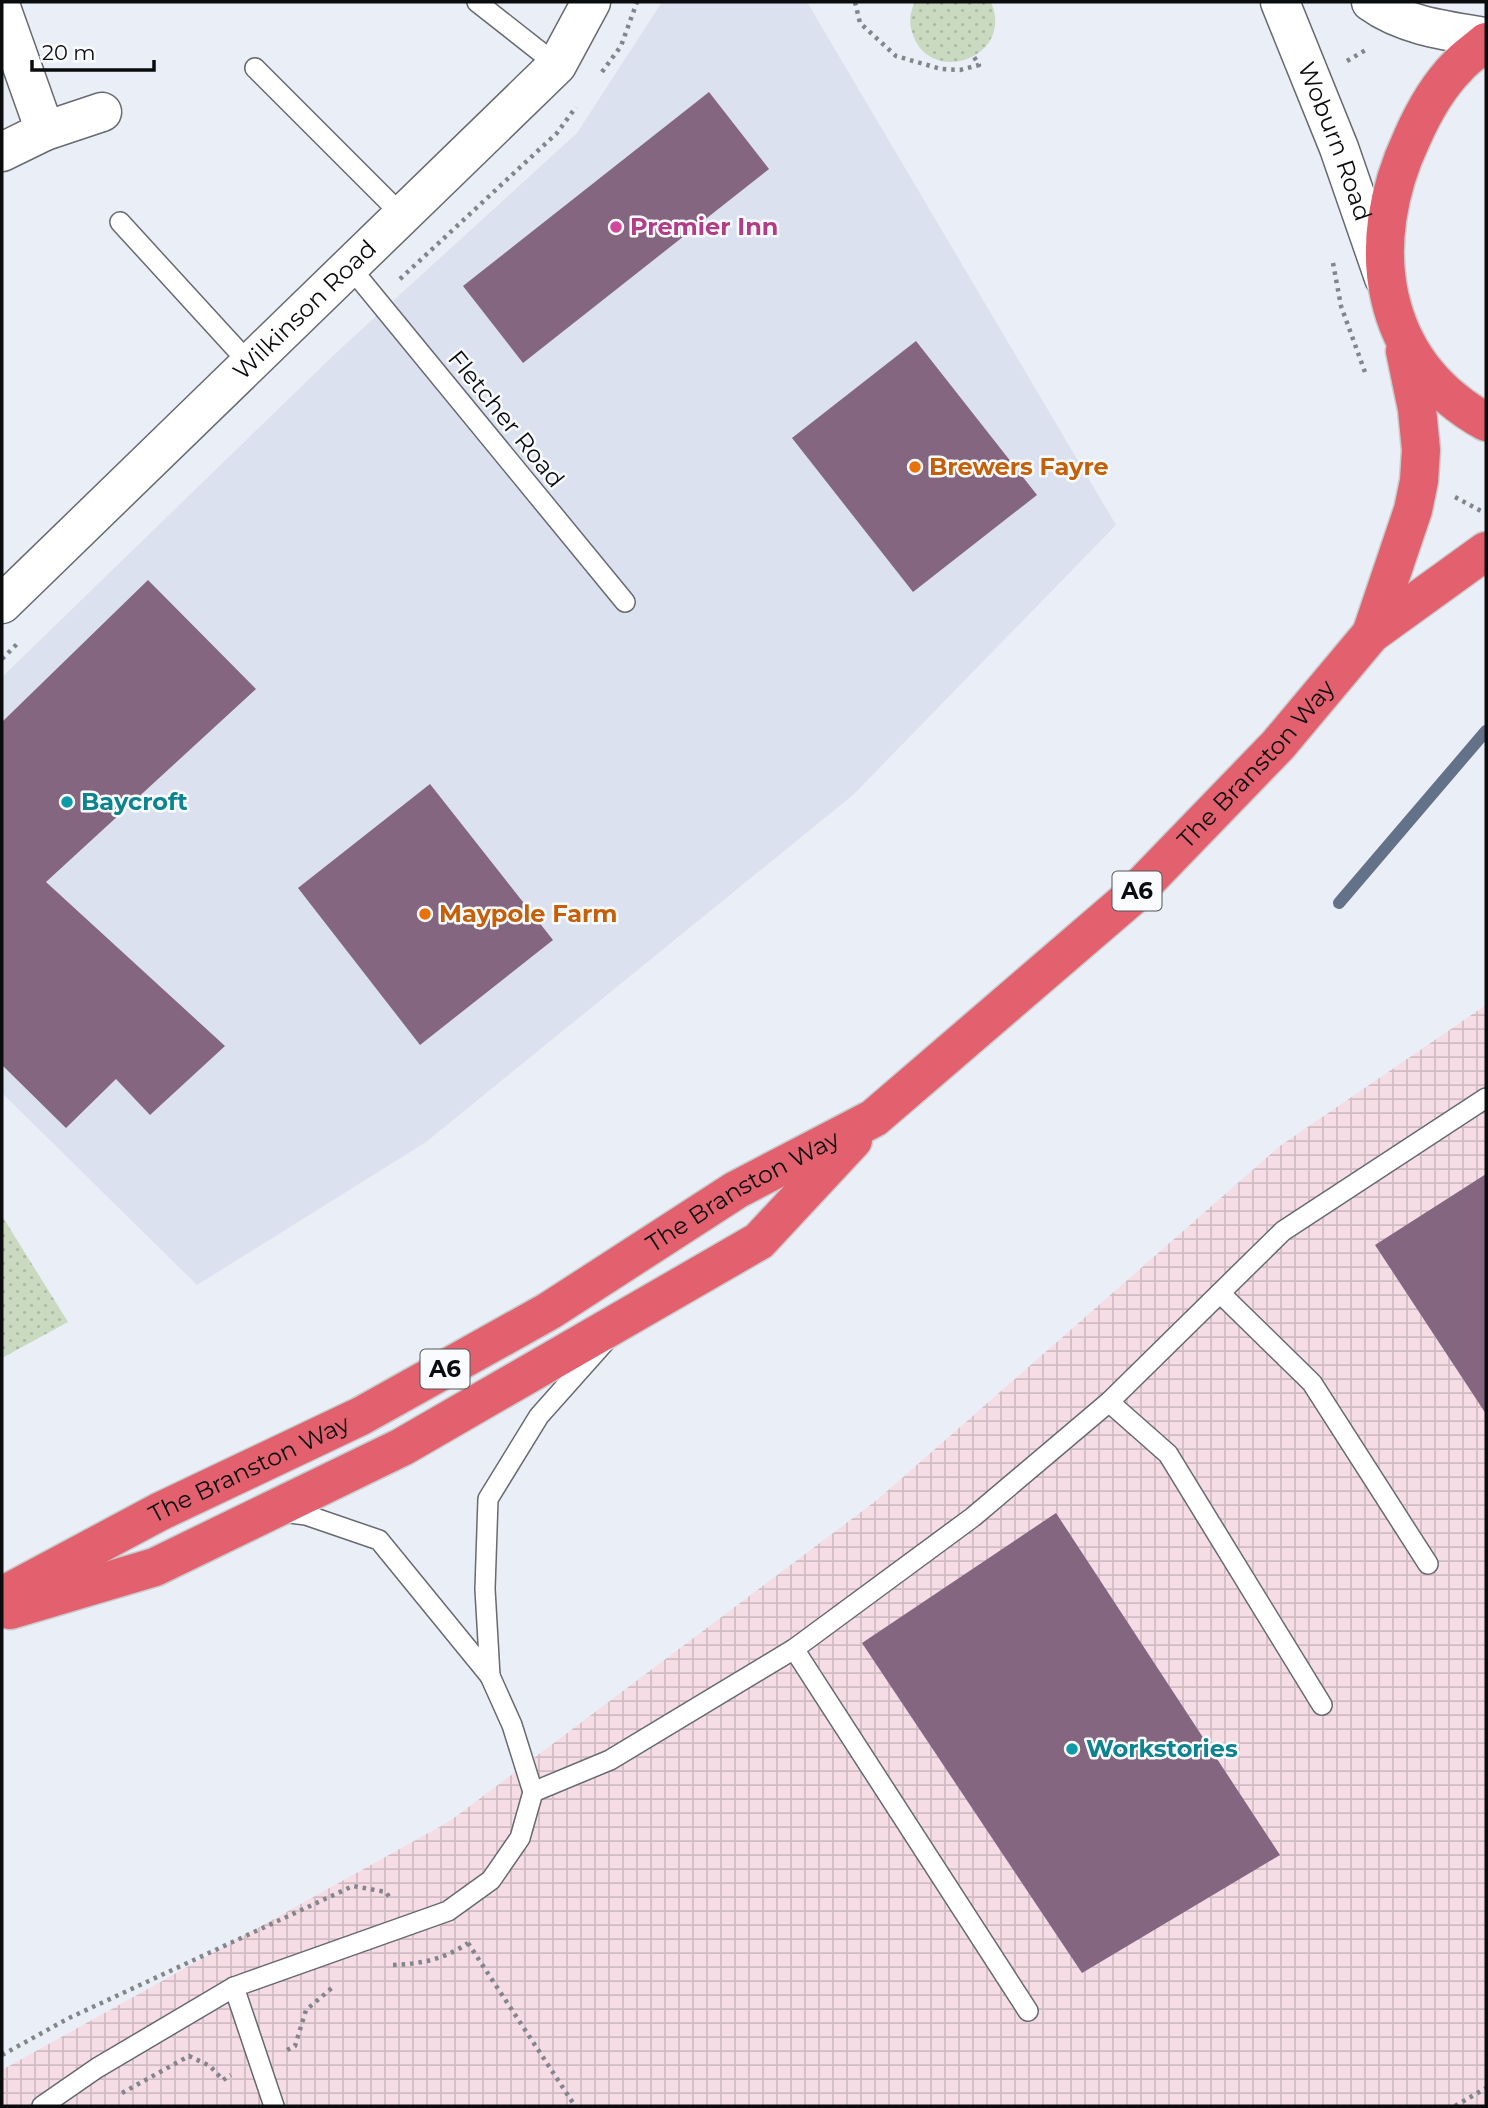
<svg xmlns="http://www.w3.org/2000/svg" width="1488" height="2108" viewBox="0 0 1488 2108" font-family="Montserrat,sans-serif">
  <defs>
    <pattern id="industrial-grid" width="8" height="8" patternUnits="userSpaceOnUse" patternTransform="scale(1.75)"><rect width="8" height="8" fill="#f5dce5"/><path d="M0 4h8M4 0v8" fill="none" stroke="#d1bcc3"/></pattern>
    <pattern id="park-dots" width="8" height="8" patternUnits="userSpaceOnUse" patternTransform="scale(1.75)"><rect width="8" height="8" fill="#c9dac1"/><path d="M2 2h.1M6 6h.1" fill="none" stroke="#abbaa5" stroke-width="1.8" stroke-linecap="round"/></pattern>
  </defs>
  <rect width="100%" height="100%" fill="#eaeef6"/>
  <path fill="#dbe1ef" d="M662,2H807L1116,525L853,795L426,1142L197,1285L2,1093V677L337,352L577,133Z"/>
  <path fill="url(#industrial-grid)" d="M1486,1005V2106H2V2070L450,1821L877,1500L1280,1146Z"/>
  <g fill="url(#park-dots)">
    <path d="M915,2H991C1016,60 924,89 911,28C909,19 911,10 915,2Z"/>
    <path d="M2,1216L68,1322L2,1358Z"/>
  </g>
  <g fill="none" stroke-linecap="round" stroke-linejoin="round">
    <path stroke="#637189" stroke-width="12" d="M1339,903L1486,731"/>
  </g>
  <g fill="#846681">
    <path d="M709,92L769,169L523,363L463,286Z"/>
    <path d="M916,341L1037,495L913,592L792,438Z"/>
    <path d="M148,580L256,689L46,882L225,1046L150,1115L116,1079L66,1128L2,1065V722Z"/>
    <path d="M430,784L553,940L420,1045L298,888Z"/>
    <path d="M1486,1174V1414L1375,1245Z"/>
    <path d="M1056,1513L1280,1855L1082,1973L862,1643Z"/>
  </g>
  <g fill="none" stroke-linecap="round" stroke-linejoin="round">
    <g stroke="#676a70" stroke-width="22">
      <g id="lane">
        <path d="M477,2L557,65"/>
        <path d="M255,68L402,215"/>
        <path d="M120,222L249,363"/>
        <path d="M350,267L625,602"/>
        <path d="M1220,1293L1312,1383L1428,1564"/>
        <path d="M1109,1402L1168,1454L1322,1705"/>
        <path d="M794,1649L1028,2011"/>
        <path d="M490,1676L485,1589L488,1499L539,1416L604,1343"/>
        <path d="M533,1792L610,1760L794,1649L973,1517L1109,1402L1283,1231L1486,1098"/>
        <path d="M234,1987L274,2106"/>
        <path d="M42,2106L97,2068L234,1987L448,1911L491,1880L520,1838L533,1792L512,1725L490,1676L379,1540L306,1515L282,1512"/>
      </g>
    </g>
    <g stroke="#676a70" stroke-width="41">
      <g id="street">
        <path d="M2,10L45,131L2,152"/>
        <path d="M45,131L102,112"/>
        <path id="s1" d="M2,604L557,65L591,2"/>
      </g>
    </g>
    <g stroke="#676a70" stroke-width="41">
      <g id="secondary">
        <path id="s2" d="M1280,2L1339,148L1384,278"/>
        <path d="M1371,2C1404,26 1447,31 1486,37"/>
      </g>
    </g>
    <g stroke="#c9caca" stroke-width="41">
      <g id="highway">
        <path d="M1486,42C1477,50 1466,57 1458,66C1438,86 1423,113 1412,138C1362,244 1378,362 1486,422"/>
        <path d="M1371,634L1413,510L1419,481L1421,450L1417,409L1405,351"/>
        <path id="s3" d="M2,1596L159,1512L361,1416L549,1311L736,1190L874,1118L1131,897L1278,745L1371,634L1486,551"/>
        <path d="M10,1610L155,1567L402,1447L759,1241L853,1140"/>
      </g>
    </g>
    <g stroke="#82858b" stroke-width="4.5" stroke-dasharray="3.5 5" stroke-linecap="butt">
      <path d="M855,2L860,23L896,56L941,69L960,70L979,65L974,57"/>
      <path d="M1347,61L1369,48"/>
      <path d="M602,72L621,46L637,2"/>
      <path d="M1333,263L1341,306L1366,375"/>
      <path d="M400,279L557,133L576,107"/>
      <path d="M1455,497L1481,511"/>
      <path d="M2,659L19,642"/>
      <path d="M468,1943L575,2106"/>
      <path d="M393,1965C421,1964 445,1959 468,1943"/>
      <path d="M287,2050L295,2046L306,2010L333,1987"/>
      <path d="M2,2055L69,2018L353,1886L386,1892L391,1900"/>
      <path d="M122,2093L189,2056L210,2066L223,2080L231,2075"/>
      <path d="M1455,2106L1486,2088"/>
    </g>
    <use href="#lane" stroke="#fff" stroke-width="19"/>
    <use href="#street" stroke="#fff" stroke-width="38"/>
    <use href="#secondary" stroke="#fff" stroke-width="38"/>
    <use href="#highway" stroke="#e3606f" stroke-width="38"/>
  </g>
  <circle fill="#d1479c" stroke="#fafbfe" stroke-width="2.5" cx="616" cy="227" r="7"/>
  <g fill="#e8710a" stroke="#fafbfe" stroke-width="2.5">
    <circle cx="915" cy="467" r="7"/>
    <circle cx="425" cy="914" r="7"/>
  </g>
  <g fill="#0f9aa8" stroke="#fafbfe" stroke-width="2.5">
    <circle cx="67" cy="802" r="7"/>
    <circle cx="1072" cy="1749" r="7"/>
  </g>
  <g text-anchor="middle" stroke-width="5" stroke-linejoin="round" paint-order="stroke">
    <g fill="#fafbfe" stroke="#525456" stroke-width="2">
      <rect x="1112.5" y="871.5" width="49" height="39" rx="5"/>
      <rect x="420.5" y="1349.5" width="49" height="39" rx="5"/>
    </g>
    <g font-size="23" font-weight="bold" fill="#0a0c0e">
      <text x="1137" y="899">A6</text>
      <text x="445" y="1377">A6</text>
    </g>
    <g font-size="24" fill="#0a0c0e" stroke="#fafbfe">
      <text dy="8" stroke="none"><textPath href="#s2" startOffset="150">Woburn Road</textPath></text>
      <text dy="8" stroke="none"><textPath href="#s1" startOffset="422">Wilkinson Road</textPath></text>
      <text transform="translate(506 419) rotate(51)" y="8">Fletcher Road</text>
      <text dy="8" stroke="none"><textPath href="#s3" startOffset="1517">The Branston Way</textPath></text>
      <text dy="8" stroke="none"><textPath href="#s3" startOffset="845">The Branston Way</textPath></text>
      <text dy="8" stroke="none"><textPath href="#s3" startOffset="278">The Branston Way</textPath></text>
    </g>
    <g font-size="24" font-weight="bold" fill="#b23c85" stroke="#fafbfe" text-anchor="start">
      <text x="630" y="235">Premier Inn</text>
    </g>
    <g font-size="24" font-weight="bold" fill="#c56008" stroke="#fafbfe" text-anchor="start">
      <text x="929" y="475">Brewers Fayre</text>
      <text x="439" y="922">Maypole Farm</text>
    </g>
    <g font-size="24" font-weight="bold" fill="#0d838f" stroke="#fafbfe" text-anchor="start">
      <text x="81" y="810">Baycroft</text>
      <text x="1086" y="1757">Workstories</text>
    </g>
  </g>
  <rect width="1488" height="2108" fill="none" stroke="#0a0c0e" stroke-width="7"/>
  <path d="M32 60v10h122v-10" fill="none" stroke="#0a0c0e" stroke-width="3.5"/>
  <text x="42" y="60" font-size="21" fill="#0a0c0e" stroke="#fafbfe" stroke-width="5" paint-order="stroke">20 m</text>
</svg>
